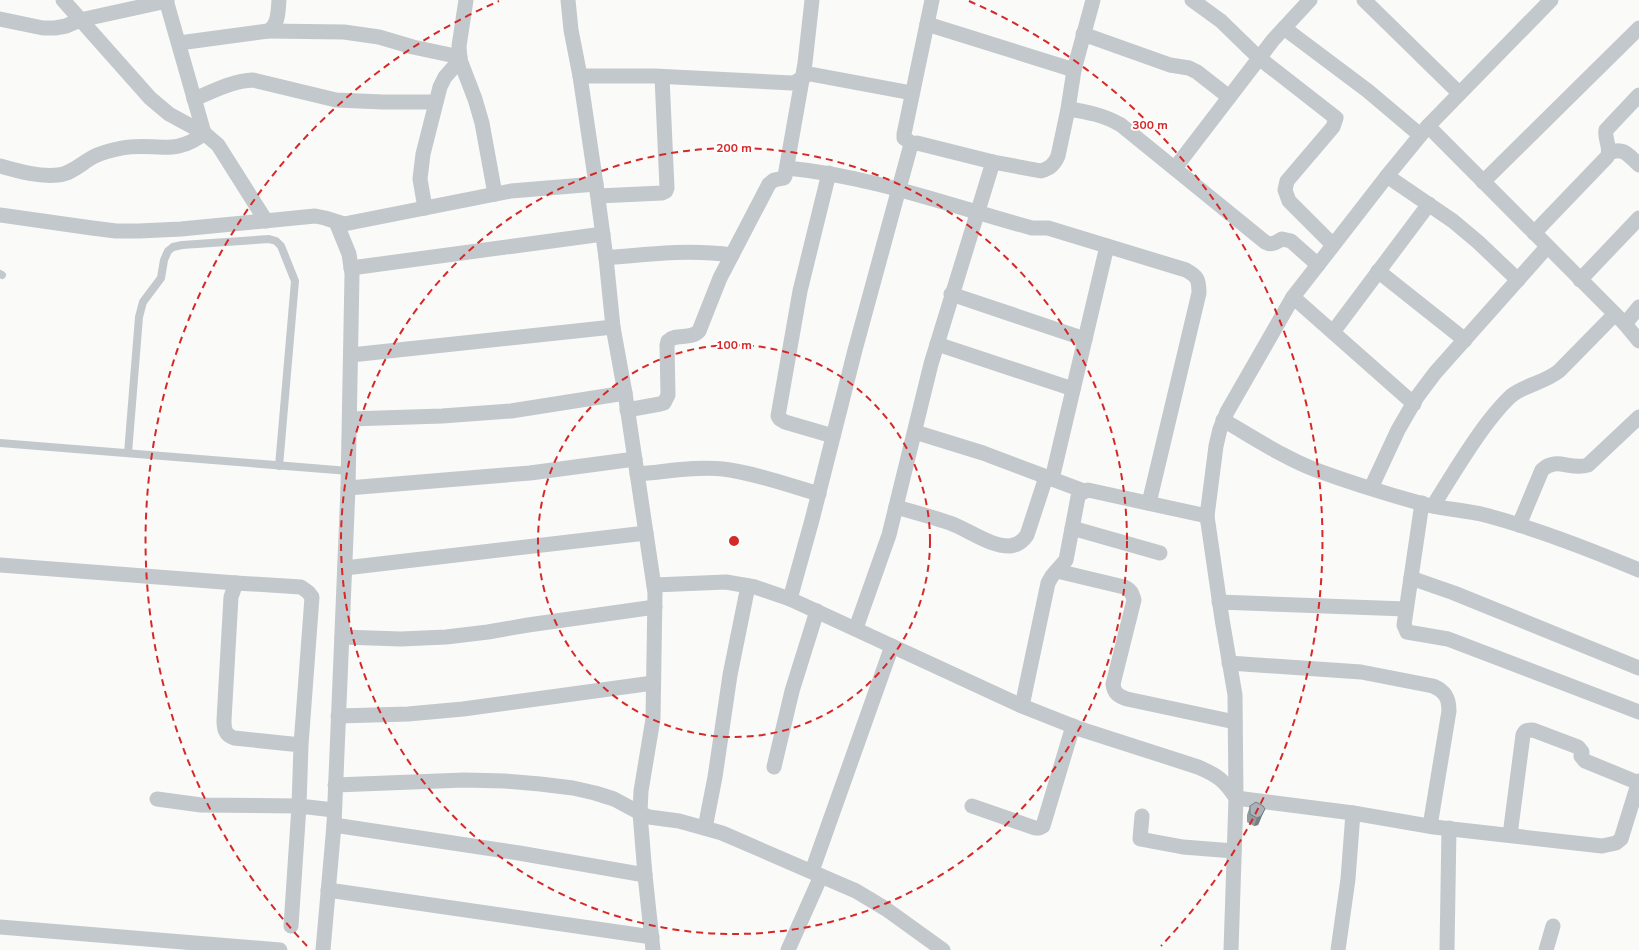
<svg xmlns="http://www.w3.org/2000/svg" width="1639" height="950" viewBox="0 0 1639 950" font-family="'Nunito Sans',sans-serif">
  <rect width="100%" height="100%" fill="#fafaf8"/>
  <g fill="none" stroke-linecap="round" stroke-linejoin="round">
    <g stroke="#c3c8cc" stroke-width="8">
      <path d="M0,274L2,275"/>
      <path d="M0,443L349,471"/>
      <path d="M128,453L139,317L143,302L161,278L164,260L168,251L173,247L182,245L269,239L276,241L281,246L295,281L279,466"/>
    </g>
    <g stroke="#c3c8cc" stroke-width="15">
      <path d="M63,0L150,98L169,114L204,133L218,145L266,221"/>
      <path d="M466,0L459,46L460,60L475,99L482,123L495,194"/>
      <path d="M568,0L571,30L580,76L596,184L606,258L613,327L625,393L655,593L653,719L641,791L640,813L649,817L679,821L722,833L856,891L886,909L943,950"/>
      <path d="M1192,0L1221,21L1259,58L1336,118L1333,127L1287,181L1285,190L1289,201L1333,245"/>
      <path d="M1364,0L1459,93"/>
      <path d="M0,19L43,28H55L66,26L80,20L167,1"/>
      <path d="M927,24L1074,70"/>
      <path d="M1284,28L1368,91L1420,135"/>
      <path d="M268,31L344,32L379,37L413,47L460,57"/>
      <path d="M1083,34L1170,65L1189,68L1197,72L1229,97"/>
      <path d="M179,43L268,31C279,25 278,10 279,0"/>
      <path d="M580,76H654L792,83C799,82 803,75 810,74L912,93"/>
      <path d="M194,99C214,91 232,81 253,80L336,100L383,102H436"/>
      <path d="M1068,109C1088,112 1104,115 1121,125L1265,242C1272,246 1276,242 1282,239L1291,241L1318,265"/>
      <path d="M1428,126L1625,324L1639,341"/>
      <path d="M913,144L904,138V134L932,0"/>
      <path d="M1609,153C1624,146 1629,156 1639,165"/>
      <path d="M0,166C18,171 38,177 58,175C71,174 82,163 93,157C102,152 112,150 122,148C154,142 176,157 204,133L166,0"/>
      <path d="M787,168C871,176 951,206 1032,228H1048L1186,270C1197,276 1199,279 1199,293L1149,503"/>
      <path d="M1175,168L1273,40L1310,0"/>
      <path d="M829,173L800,291L778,416L780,419L785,422L833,436"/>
      <path d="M1387,176L1453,221L1478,242L1518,280"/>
      <path d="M1483,182L1639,28"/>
      <path d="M598,196L662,193L666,191L667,188L662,77"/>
      <path d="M425,208L420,179L423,154L440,87L445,77L460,60"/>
      <path d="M0,215L92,228L116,231H139L181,229L315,216L325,218L344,224L511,191L596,184"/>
      <path d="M336,222L349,254L352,274L348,488"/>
      <path d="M1534,233L1607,157C1612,148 1604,140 1606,130L1639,95"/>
      <path d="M606,258C649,254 690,249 732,255"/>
      <path d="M351,268L603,234"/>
      <path d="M1378,271L1465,340"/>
      <path d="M1580,280L1639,218"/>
      <path d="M951,294L1085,339"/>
      <path d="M1293,297L1414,404"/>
      <path d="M1625,324L1639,307"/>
      <path d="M1333,332L1429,204"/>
      <path d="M937,344L1073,389"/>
      <path d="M351,355L613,327"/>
      <path d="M627,410L660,404L664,403L668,395L667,345L668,341C676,333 691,340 699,331L720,278L769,184L774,180L784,178L785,176L805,63L812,0"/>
      <path d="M350,419L442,416L511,411L625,393"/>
      <path d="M1223,420C1253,437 1284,458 1316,470C1351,483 1387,494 1423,504C1443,509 1465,510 1485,515C1538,529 1589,549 1639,570"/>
      <path d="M915,432L983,453L1084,491"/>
      <path d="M637,474C665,472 695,466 723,469C755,473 788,485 819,494"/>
      <path d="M1052,479L1107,246"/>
      <path d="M1371,488L1398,430L1417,397L1435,373L1547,247"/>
      <path d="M1422,503L1404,625L1407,632L1448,639L1639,712"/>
      <path d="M1433,506C1451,477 1468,448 1488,422C1495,413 1502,404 1511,396C1524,385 1544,383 1559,371L1615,314"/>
      <path d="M896,507C914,512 932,517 950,523C969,530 989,546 1010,546C1018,545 1023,541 1027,535L1046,477"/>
      <path d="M1519,525L1542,470C1556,456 1571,471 1588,465L1639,417"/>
      <path d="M1072,528L1160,553"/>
      <path d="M0,565L236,583"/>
      <path d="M345,568L646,533"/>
      <path d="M1057,571L1124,587C1131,590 1132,593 1134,600L1113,684C1114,694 1119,696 1127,699L1235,722"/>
      <path d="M1411,578L1454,593L1639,668"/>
      <path d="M654,585L726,582L755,587L790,599L1022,706L1080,729L1198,767C1217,775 1224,780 1236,798L1353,813L1434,827L1602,846L1616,843L1621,839L1639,781"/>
      <path d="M790,599L812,520L855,350L910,148L913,144L917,143L993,162L1041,171C1050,168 1054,165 1058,156L1068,109L1074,70L1093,0"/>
      <path d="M1219,602L1406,609"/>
      <path d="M856,628L889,535L931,364L993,162"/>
      <path d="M342,637L401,639L446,637L488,632L528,625L655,607"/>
      <path d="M1229,663L1361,672L1433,686C1445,691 1449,698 1449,711L1430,826"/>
      <path d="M1022,706L1048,583L1052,576L1066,560L1078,497L1081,493L1088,490L1207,516"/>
      <path d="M338,716L408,714L463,709L653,683"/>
      <path d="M301,745L312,597L308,592L301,587L236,583L231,597L224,720C224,729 225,735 234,738L301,745L299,806L334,810"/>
      <path d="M774,767L792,691L817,611"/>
      <path d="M335,785L464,780L505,781L540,784L573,788L595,793L614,799L640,813L645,875L653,950"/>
      <path d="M157,799L201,805L299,806L291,926"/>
      <path d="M972,806L1035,828H1039L1043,826L1073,726"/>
      <path d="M1142,816L1140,839L1183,847L1234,851"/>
      <path d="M334,825L519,853L645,875"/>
      <path d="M705,828L715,777L730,675L748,586"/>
      <path d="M1510,835L1523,735C1525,730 1528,730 1533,730L1578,747L1582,752L1581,756L1585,761L1639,783"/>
      <path d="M812,871L892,646"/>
      <path d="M328,890L652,937"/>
      <path d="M0,927L280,950"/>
      <path d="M323,950L334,825L348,488L530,473L635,459"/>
      <path d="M788,950L821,876"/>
      <path d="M1231,950L1236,798L1235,695L1222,619L1207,516L1216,446L1220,429L1227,412L1293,297L1387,176L1428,126L1551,0"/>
      <path d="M1338,950L1348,879L1353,813"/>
      <path d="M1447,950L1449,828"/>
      <path d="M1546,950L1553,926"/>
    </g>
  </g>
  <path fill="#929a9f" d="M1250,806L1261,818L1258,825L1254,826L1247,822V815Z"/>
  <path fill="#777d82" d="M1265,809L1258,825L1254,826L1257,818Z"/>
  <path fill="#aab3b9" stroke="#777d82" d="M1256,802L1263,806L1265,809L1261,816L1257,818L1250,814V806Z"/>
  <g fill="none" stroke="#d62828" stroke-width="2" stroke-dasharray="7 5">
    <circle cx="734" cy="541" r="196"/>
    <circle cx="734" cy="541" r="393"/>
    <path d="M307 946A589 589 0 0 1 499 1M969 1A589 589 0 0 1 1161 946"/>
  </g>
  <circle cx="734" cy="541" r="6" fill="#d62828" stroke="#fff" stroke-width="2"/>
  <g font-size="12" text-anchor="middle" font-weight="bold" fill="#d62828" stroke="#fff" stroke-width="4" stroke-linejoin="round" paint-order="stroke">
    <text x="1150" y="129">300 m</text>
    <text x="734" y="152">200 m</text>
    <text x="734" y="349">100 m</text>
  </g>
</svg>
